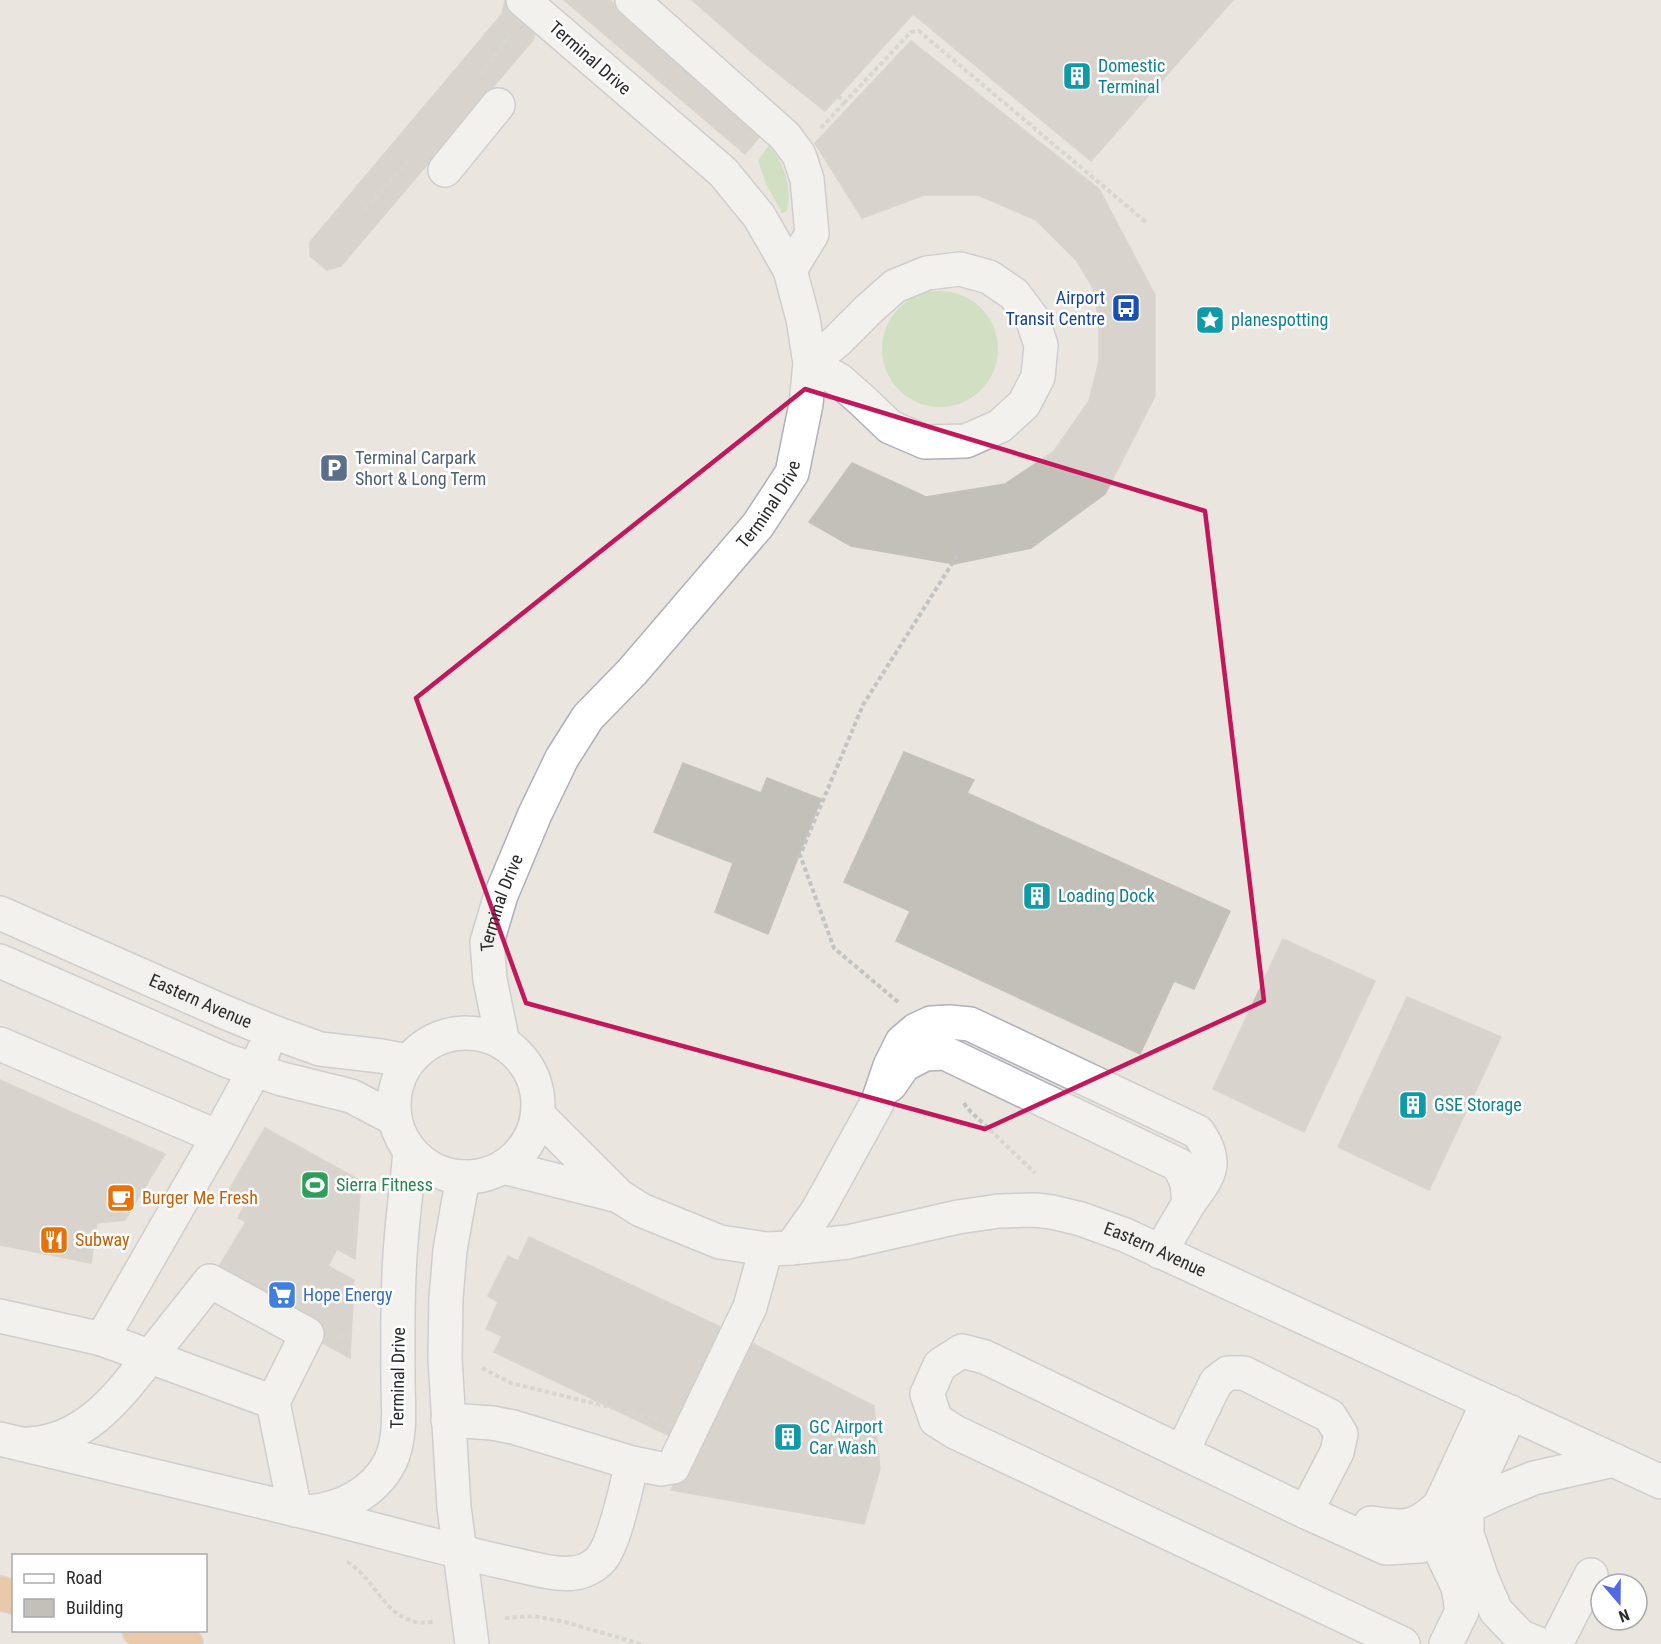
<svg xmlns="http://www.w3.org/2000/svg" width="1661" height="1644" viewBox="0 0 1661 1644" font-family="'Roboto Condensed',sans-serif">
  <rect width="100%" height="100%" fill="#eae5de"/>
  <g fill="#b4daa1">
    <path d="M769,145C785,165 792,187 787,211L782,213L766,184L758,161Z"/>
    <circle cx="940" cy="349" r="58"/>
  </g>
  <g fill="#c3bfb9" stroke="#c6c1b8" stroke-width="1.5">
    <path d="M505,0H546L533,40L341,266L327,270L310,256V242L502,14Z"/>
    <path d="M564,0H610L763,133L745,154Z"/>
    <path d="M692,0H1233L1091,161L913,14L825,111L756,56Z"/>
    <path d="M911,41L1099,189L1155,295V396L1105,494L1031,548L954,564L851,546L809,522L852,463L926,497L1005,484L1054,451L1089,401L1099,361V321L1093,288L1077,261L1036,220L978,195H924L862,218L815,143Z"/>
    <path d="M904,752L974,780L967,793L1230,911L1194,989L1174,981L1140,1054L896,941L910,911L844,882Z"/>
    <path d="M683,763L761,793L767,778L821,799L768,934L715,912L733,863L654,832Z"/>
    <path d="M1283,939L1375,981L1304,1132L1213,1089Z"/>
    <path d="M1407,997L1501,1037L1429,1190L1338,1147Z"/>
    <path d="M0,1080L165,1154L125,1220L97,1223L91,1263L0,1245Z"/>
    <path d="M265,1128L361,1181L355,1259L337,1249L328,1266L354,1280L350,1358L210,1281L246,1222L238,1218L247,1201L229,1190Z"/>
    <path d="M529,1237L723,1328L672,1437L494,1352L502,1336L486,1329L498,1302L488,1296L508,1256L518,1261Z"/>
    <path d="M748,1341L874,1406L880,1469L864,1524L671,1490Z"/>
  </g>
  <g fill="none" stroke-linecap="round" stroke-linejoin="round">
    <g stroke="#afb0b9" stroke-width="36">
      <g id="minor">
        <path d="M632,0L785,136L799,155L807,179L812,234L790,270"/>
        <path d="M445,170L498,105"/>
        <path d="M960,269L989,277L1014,294L1032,318L1041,345L1038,377L1024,404L1000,426L966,441L925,442L890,427L864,402L839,380L810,363L837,341L869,309L895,286L927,273Z"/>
        <path id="s1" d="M0,913L222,1011L273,1032L320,1049L381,1056L408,1061"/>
        <path d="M0,961L228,1061L282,1079L351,1096L395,1119"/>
        <circle cx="466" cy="1105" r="72"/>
        <path id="s2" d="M503,1043L490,980L487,942L501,895L535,814L562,758L588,717L632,672L758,525L792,473L806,404L810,363L803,319L790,270L759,216L723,172L523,0"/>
        <path d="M0,1044L218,1137"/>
        <path d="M890,1085L904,1065L925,1054L945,1053L1179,1165L1187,1183L1189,1203L1160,1252"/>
        <path id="s3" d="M538,1115L619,1196L641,1210L720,1242L766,1249L791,1248L848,1242L958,1217L999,1211L1035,1210L1052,1212L1081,1219L1125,1235L1661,1482"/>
        <path d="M503,1167L619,1196"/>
        <path d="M463,1177L450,1250L446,1298L445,1358L454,1507L472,1644"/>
        <path d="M791,1248L818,1210L878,1101L890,1066L902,1042L916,1030L931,1023L949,1022L970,1024L1198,1132C1220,1164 1209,1175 1189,1203"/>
        <path d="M0,1316L102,1339L273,1402L295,1510"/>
        <path d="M102,1339L218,1137L254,1071L264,1050"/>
        <path d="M448,1420L492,1423L513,1427L632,1463L661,1469L673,1467L750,1307L766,1249"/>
        <path d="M0,1439C102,1463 203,1488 305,1512C371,1528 437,1547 503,1562C525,1566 562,1579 583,1571C591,1568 597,1564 602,1558C616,1539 626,1487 632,1463"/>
        <path d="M29,1444C87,1441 119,1395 152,1354C171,1330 191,1305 210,1281L307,1334L273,1402"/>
        <path d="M1182,1452L1216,1382L1228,1373H1244L1330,1416L1341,1434L1337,1452L1306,1512"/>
        <path d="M308,1512C342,1509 374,1493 390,1462C402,1438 398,1406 398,1380C398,1339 397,1297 400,1256C402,1221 407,1186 410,1151"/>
        <path d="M1371,1523C1404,1528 1415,1530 1440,1505L1488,1402"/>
        <path d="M1436,1541L1458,1587L1462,1611L1446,1644"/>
        <path d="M1403,1644L955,1432L936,1420L927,1394L940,1365L962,1351L985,1357L1306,1512L1386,1548L1420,1546L1436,1541L1450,1531L1467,1507L1511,1412"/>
        <path d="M1539,1644L1521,1637L1496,1611L1481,1576L1467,1534V1507L1499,1492L1534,1478L1614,1460"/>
        <path d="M1556,1644L1591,1575"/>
      </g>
    </g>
    <g stroke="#c3c3c3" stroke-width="36">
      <g id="highway">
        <path d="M0,1593L14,1597"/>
        <path d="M139,1630L186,1644"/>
      </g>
    </g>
    <g stroke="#c3c3c3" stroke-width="4" stroke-dasharray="4.5 3" stroke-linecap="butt">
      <path d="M481,74L511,34"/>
      <path d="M838,96L845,102L911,32L919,31L1147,223"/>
      <path d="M821,128L845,102"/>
      <path d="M365,210L411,158"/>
      <path d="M898,1002L834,948L800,855L863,705L960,551"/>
      <path d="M964,1103L967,1108L1035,1173"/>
      <path d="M340,1336L354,1335"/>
      <path d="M482,1368L511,1383L658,1419"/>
      <path d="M347,1562C374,1577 383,1615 416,1622C422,1623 429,1622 435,1622"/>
      <path d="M505,1618L533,1616L565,1622L641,1644"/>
    </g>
    <use href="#minor" stroke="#fff" stroke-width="33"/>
    <use href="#highway" stroke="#eaa46a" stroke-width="33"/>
  </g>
  <path d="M0 0H1661V1644H0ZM805,389L1205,511L1264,1001L985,1129L526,1003L416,698Z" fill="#eae5de" fill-opacity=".55" fill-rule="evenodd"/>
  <path fill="none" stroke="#c2185b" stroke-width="4.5" stroke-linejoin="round" d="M805,389L1205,511L1264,1001L985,1129L526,1003L416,698Z"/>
  <defs>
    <g id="building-square" transform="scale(1.5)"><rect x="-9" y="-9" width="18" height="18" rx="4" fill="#0f9aa8" stroke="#fff"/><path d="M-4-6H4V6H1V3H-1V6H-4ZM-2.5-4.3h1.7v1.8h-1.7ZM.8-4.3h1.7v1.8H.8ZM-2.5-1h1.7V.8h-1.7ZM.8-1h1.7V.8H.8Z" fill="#fff"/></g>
    <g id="bus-square" transform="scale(1.5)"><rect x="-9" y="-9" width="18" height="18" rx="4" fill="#1a4fb4" stroke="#fff"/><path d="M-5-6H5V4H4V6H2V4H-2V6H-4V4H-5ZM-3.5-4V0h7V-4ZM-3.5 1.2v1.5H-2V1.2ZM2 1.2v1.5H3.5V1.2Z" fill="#fff"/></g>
    <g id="sight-square" transform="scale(1.5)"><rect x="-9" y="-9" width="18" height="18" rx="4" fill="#0f9aa8" stroke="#fff"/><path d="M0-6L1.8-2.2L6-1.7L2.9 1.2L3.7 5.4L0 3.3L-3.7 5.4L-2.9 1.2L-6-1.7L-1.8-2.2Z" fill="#fff"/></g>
    <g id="parking-square" transform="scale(1.5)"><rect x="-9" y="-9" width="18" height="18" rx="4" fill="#5c6f8a" stroke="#fff"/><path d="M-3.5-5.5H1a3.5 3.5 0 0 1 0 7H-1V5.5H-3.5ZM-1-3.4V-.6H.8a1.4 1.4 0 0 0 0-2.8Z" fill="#fff"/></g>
    <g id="stadium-square" transform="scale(1.5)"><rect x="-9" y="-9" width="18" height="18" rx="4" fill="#2e9e5b" stroke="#fff"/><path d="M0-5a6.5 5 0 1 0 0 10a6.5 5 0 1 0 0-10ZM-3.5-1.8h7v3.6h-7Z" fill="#fff"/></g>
    <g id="cafe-square" transform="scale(1.5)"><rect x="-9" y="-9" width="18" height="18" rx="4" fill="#e8710a" stroke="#fff"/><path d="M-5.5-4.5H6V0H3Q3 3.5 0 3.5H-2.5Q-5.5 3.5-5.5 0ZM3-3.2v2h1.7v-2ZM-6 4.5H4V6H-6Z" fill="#fff"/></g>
    <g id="restaurant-square" transform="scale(1.5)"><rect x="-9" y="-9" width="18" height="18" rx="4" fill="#e8710a" stroke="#fff"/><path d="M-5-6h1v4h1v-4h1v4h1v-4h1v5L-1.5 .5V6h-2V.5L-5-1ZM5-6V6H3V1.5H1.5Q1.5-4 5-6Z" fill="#fff"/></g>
    <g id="supermarket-square" transform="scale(1.5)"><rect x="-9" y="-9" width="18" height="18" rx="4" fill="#3f7fe0" stroke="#fff"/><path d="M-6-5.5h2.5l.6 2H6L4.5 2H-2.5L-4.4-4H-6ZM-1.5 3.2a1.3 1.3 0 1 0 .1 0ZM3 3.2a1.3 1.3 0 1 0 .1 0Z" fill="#fff"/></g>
  </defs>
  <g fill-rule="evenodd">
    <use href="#building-square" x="1077" y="76"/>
    <use href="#bus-square" x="1126" y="308"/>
    <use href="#sight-square" x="1210" y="320"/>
    <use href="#parking-square" x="334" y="468"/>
    <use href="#building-square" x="1037" y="896"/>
    <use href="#building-square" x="1413" y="1105"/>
    <use href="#stadium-square" x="315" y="1185"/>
    <use href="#cafe-square" x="121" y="1198"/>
    <use href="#restaurant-square" x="54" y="1240"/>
    <use href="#supermarket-square" x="282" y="1295"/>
    <use href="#building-square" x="788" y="1437"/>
  </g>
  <g text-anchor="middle" stroke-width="5" stroke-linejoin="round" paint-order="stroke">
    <g font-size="18" fill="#2a2a2a" stroke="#fff">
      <text transform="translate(590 58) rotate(41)" y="6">Terminal Drive</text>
      <text dy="6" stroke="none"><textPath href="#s2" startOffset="630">Terminal Drive</textPath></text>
      <text dy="6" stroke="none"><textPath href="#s2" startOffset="144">Terminal Drive</textPath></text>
      <text dy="6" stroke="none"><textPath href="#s1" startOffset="219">Eastern Avenue</textPath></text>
      <text dy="6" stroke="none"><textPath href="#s3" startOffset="672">Eastern Avenue</textPath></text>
      <text transform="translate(398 1378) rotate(-89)" y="6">Terminal Drive</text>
    </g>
    <g font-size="18" fill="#0d838f" stroke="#fff" text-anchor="start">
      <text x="1098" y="72">Domestic<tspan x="1098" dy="21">Terminal</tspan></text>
      <text x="1231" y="326">planespotting</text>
      <text x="1058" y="902">Loading Dock</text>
      <text x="1434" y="1111">GSE Storage</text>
      <text x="809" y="1433">GC Airport<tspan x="809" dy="21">Car Wash</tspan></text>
    </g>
    <g font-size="18" fill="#164399" stroke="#fff" text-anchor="end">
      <text x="1105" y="304">Airport<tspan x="1105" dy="21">Transit Centre</tspan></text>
    </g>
    <g font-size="18" fill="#4e5e75" stroke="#fff" text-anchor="start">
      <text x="355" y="464">Terminal Carpark<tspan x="355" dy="21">Short &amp; Long Term</tspan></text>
    </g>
    <g font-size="18" fill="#27864d" stroke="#fff" text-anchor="start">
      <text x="336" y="1191">Sierra Fitness</text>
    </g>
    <g font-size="18" fill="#c56008" stroke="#fff" text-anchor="start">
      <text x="142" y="1204">Burger Me Fresh</text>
      <text x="75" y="1246">Subway</text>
    </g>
    <g font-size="18" fill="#366cbe" stroke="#fff" text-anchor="start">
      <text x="303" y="1301">Hope Energy</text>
    </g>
  </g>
  <rect x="12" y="1554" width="195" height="78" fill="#ffffff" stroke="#aaaaaa" stroke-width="1.5"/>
  <rect x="24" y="1574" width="30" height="9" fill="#ffffff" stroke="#aaaaaa" stroke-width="1.5"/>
  <text x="66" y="1584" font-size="18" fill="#2a2a2a">Road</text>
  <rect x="24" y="1599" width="30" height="18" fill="#c3bfb9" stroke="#aaaaaa" stroke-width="1.5"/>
  <text x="66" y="1614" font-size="18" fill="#2a2a2a">Building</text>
  <g transform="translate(1619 1602) rotate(160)"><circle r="28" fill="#ffffff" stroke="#aaaaaa" stroke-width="1.5"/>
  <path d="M0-4.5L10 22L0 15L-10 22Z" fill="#526ae3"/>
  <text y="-9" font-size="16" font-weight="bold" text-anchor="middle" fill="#2a2a2a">N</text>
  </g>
</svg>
